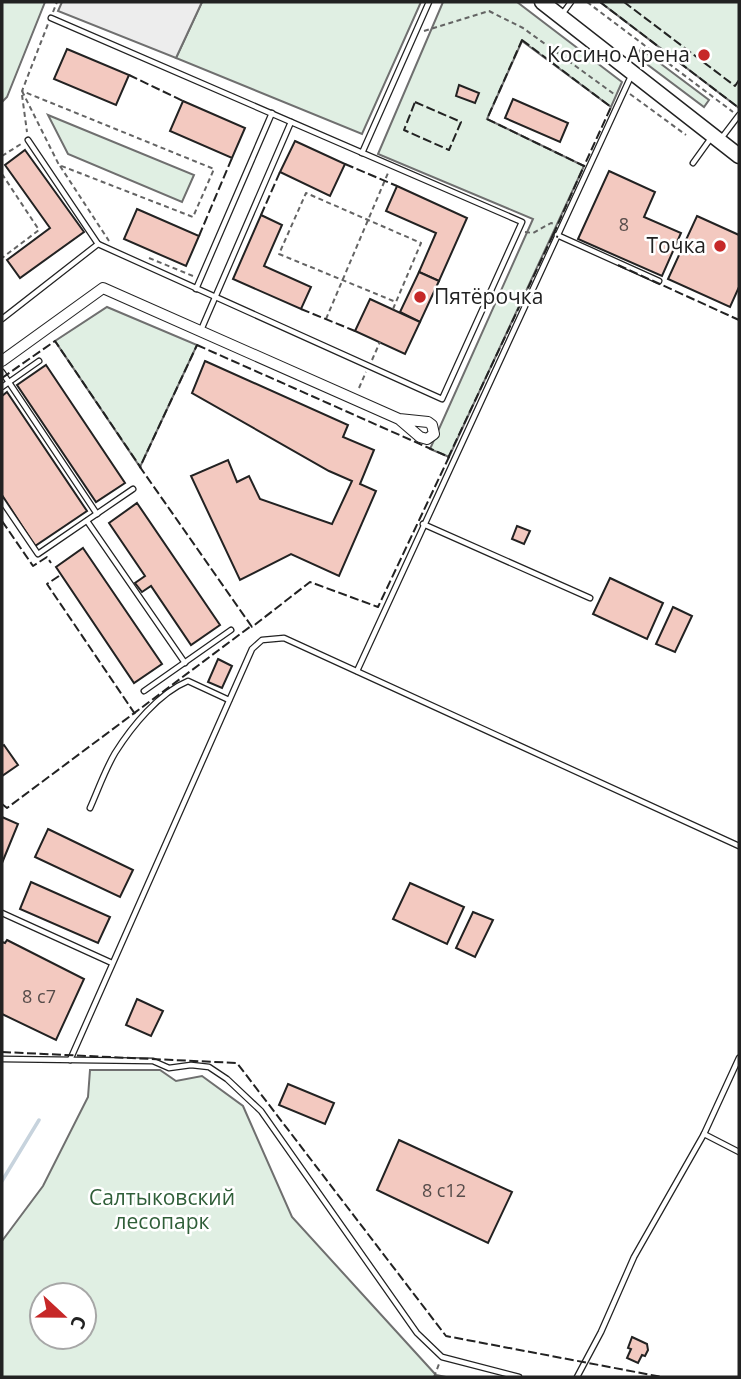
<svg xmlns="http://www.w3.org/2000/svg" width="741" height="1379" viewBox="0 0 741 1379" font-family="'Open Sans',sans-serif">
  <rect width="100%" height="100%" fill="#fff"/>
  <g fill="#e0efe3" stroke="#6f6f6f" stroke-width="2" fill-rule="evenodd">
    <path d="M2,2H45L7,97L2,102Z"/>
    <path d="M202,2H421L362,134L176,58Z"/>
    <path d="M443,2H517L622,82L611,107L522,41L487,119L584,166L449,457L430,449L533,219L378,154Z"/>
    <path d="M600,2H739V108Z"/>
    <path d="M641,49L709,100L704,107L636,56Z"/>
    <path d="M48,115L194,175L182,202L68,154Z"/>
    <path d="M107,307L197,345L140,467L55,341Z"/>
    <path d="M90,1070H160L176,1081L202,1076L243,1106L292,1217L436,1375L446,1377H2V1241L43,1186L88,1097ZM42,1295H84V1337H42Z"/>
  </g>
  <path fill="#ededed" stroke="#6f6f6f" stroke-width="2" d="M62,2H202L176,58L58,11Z"/>
  <g fill="none" stroke-linecap="round" stroke-linejoin="round">
    <path stroke="#c7d3dd" stroke-width="3.5" d="M2,1181L39,1120"/>
  </g>
  <g fill="#f3c9c0" stroke="#222" stroke-width="2">
    <path d="M67,49L129,75L116,105L54,79Z"/>
    <path d="M459,85L479,93L475,103L456,96Z"/>
    <path d="M513,99L568,123L560,142L505,118Z"/>
    <path d="M183,101L245,128L232,158L170,131Z"/>
    <path d="M295,141L345,164L330,196L280,172Z"/>
    <path d="M25,150L84,232L20,278L7,260L50,228L5,165Z"/>
    <path d="M609,171L655,192L644,217L681,233L662,276L578,239Z"/>
    <path d="M397,186L467,218L439,281L419,272L436,233L386,211Z"/>
    <path d="M137,209L199,236L186,266L124,239Z"/>
    <path d="M261,215L282,225L264,266L311,287L301,309L233,279Z"/>
    <path d="M697,216L739,235V287L730,307L668,279Z"/>
    <path d="M419,272L439,281L420,322L400,312Z"/>
    <path d="M370,299L420,322L405,354L355,331Z"/>
    <path d="M205,361L348,425L343,437L374,450L360,484L376,491L339,576L291,554L240,580L191,476L228,460L237,482L249,476L260,499L332,524L352,481L329,471L192,393Z"/>
    <path d="M46,365L125,483L96,502L17,385Z"/>
    <path d="M7,392L87,511L35,546L2,495V396Z"/>
    <path d="M137,503L220,625L191,645L151,586L142,592L135,583L145,576L109,523Z"/>
    <path d="M517,526L530,531L524,544L512,539Z"/>
    <path d="M83,548L162,664L134,683L56,567Z"/>
    <path d="M610,578L663,603L647,639L593,614Z"/>
    <path d="M673,607L692,616L675,652L656,644Z"/>
    <path d="M218,659L232,666L222,688L208,682Z"/>
    <path d="M4,745L18,765L2,776V746Z"/>
    <path d="M2,817L18,824L2,863Z"/>
    <path d="M48,829L133,870L120,897L35,857Z"/>
    <path d="M31,882L110,917L98,943L20,909Z"/>
    <path d="M410,883L464,907L447,944L393,919Z"/>
    <path d="M473,912L493,920L475,957L456,948Z"/>
    <path d="M7,940L84,979L56,1040L2,1014V942L5,943Z"/>
    <path d="M137,999L163,1011L151,1036L126,1025Z"/>
    <path d="M288,1084L334,1103L325,1124L279,1105Z"/>
    <path d="M399,1140L512,1192L488,1243L377,1190Z"/>
    <path d="M632,1337L647,1344L648,1350L645,1356L642,1355L638,1363L627,1358L631,1349L628,1348Z"/>
  </g>
  <g fill="none" stroke-linecap="round" stroke-linejoin="round">
    <g stroke="#222" stroke-width="7">
      <g id="lane">
        <path d="M563,13L571,2"/>
        <path d="M28,140L98,244L442,399L522,222L51,18"/>
        <path d="M720,140L739,115"/>
        <path d="M362,153L429,2"/>
        <path d="M693,163L711,138"/>
        <path d="M557,235L659,281"/>
        <path d="M196,289L272,113"/>
        <path d="M2,319L98,244"/>
        <path d="M201,330L291,122"/>
        <path d="M2,372L97,514"/>
        <path d="M2,387L39,361"/>
        <path d="M2,501L38,554L133,489"/>
        <path d="M87,521L185,663"/>
        <path d="M423,524L590,598"/>
        <path d="M357,671L632,74"/>
        <path d="M144,691L231,630"/>
        <path d="M90,808C98,790 105,770 115,753C132,726 159,693 188,681L229,700"/>
        <path d="M2,913L112,963"/>
        <path d="M2,1059L153,1061L169,1068L191,1065L209,1067L227,1079L261,1111L417,1333L442,1357L519,1377"/>
        <path d="M70,1060L252,649L262,640L284,638L739,846"/>
        <path d="M704,1134L739,1152"/>
        <path d="M577,1377L601,1332L634,1257L704,1134L739,1058"/>
      </g>
    </g>
    <g stroke="#222" stroke-width="12">
      <path id="street" d="M2,361L103,288L399,419L420,437L427,439L434,434L432,425L428,422L399,419"/>
    </g>
    <g stroke="#222" stroke-width="17">
      <path id="secondary" d="M542,2L739,156"/>
    </g>
    <g stroke="#646464" stroke-width="2" stroke-dasharray="5 3.5" stroke-linecap="butt">
      <path d="M587,2L733,112"/>
      <path d="M53,12L57,2"/>
      <path d="M424,31L489,11L523,28L614,94"/>
      <path d="M22,91L59,165L193,217L214,169L22,91L48,24"/>
      <path d="M630,94L686,135"/>
      <path d="M22,95L27,132"/>
      <path d="M2,156L21,144"/>
      <path d="M60,166L109,241"/>
      <path d="M2,174L39,230L2,258"/>
      <path d="M525,232L533,233L551,223L555,224"/>
      <path d="M149,258L193,276"/>
      <path d="M393,309L396,302L421,243L306,193L279,254L396,302"/>
      <path d="M326,319L388,173"/>
      <path d="M372,360L380,342"/>
      <path d="M359,388L366,372"/>
      <path d="M434,1377L439,1364"/>
    </g>
    <use href="#lane" stroke="#fff" stroke-width="4.5"/>
    <use href="#street" stroke="#fff" stroke-width="10"/>
    <use href="#secondary" stroke="#fff" stroke-width="14"/>
    <g stroke="#222" stroke-width="2" stroke-dasharray="9 3.5" stroke-linecap="butt">
      <path d="M600,2L739,108"/>
      <path d="M624,2L735,86L739,80"/>
      <path d="M522,40L611,107L584,166L487,119Z"/>
      <path d="M129,75L183,101"/>
      <path d="M415,102L461,122L449,150L404,130Z"/>
      <path d="M345,164L397,186"/>
      <path d="M261,215L280,172"/>
      <path d="M553,235L584,166"/>
      <path d="M199,236L232,158"/>
      <path d="M618,265L739,320"/>
      <path d="M301,309L355,331"/>
      <path d="M197,345L449,457L378,607L310,582L252,627L140,467Z"/>
      <path d="M2,378L55,341L141,468"/>
      <path d="M448,458L553,235L558,237"/>
      <path d="M2,521L33,566L47,557L51,563"/>
      <path d="M59,576L47,584L135,714"/>
      <path d="M2,804L7,808L251,626"/>
      <path d="M2,1052L237,1063L446,1336L662,1377"/>
    </g>
  </g>
  <g fill="#c62828" stroke="#fff" stroke-width="2.5">
    <circle cx="704" cy="55" r="7"/>
    <circle cx="720" cy="246" r="7"/>
    <circle cx="420" cy="297" r="7"/>
  </g>
  <g text-anchor="middle" stroke-width="5" stroke-linejoin="round" paint-order="stroke">
    <g font-size="18" fill="#564c4a">
      <text x="624" y="231">8</text>
      <text x="39" y="1003">8 с7</text>
      <text x="444" y="1197">8 с12</text>
    </g>
    <g font-size="21" fill="#222" stroke="#fff" text-anchor="end">
      <text x="690" y="62">Косино Арена</text>
      <text x="706" y="253">Точка</text>
      <text x="434" y="304" text-anchor="start">Пятёрочка</text>
    </g>
    <g font-size="21" fill="#2f5e38" stroke="#fff">
      <text x="162" y="1205">Салтыковский<tspan x="162" dy="24">лесопарк</tspan></text>
    </g>
  </g>
  <rect width="741" height="1379" fill="none" stroke="#222222" stroke-width="7"/>
  <g transform="translate(63 1316) rotate(112)"><circle r="33" fill="#ffffff" stroke="#a7a7a7" stroke-width="2"/>
  <path d="M0-5L12 26L0 18L-12 26Z" fill="#c62828"/>
  <text y="-10" font-size="19" font-weight="bold" text-anchor="middle" fill="#222222">С</text>
  </g>
</svg>
